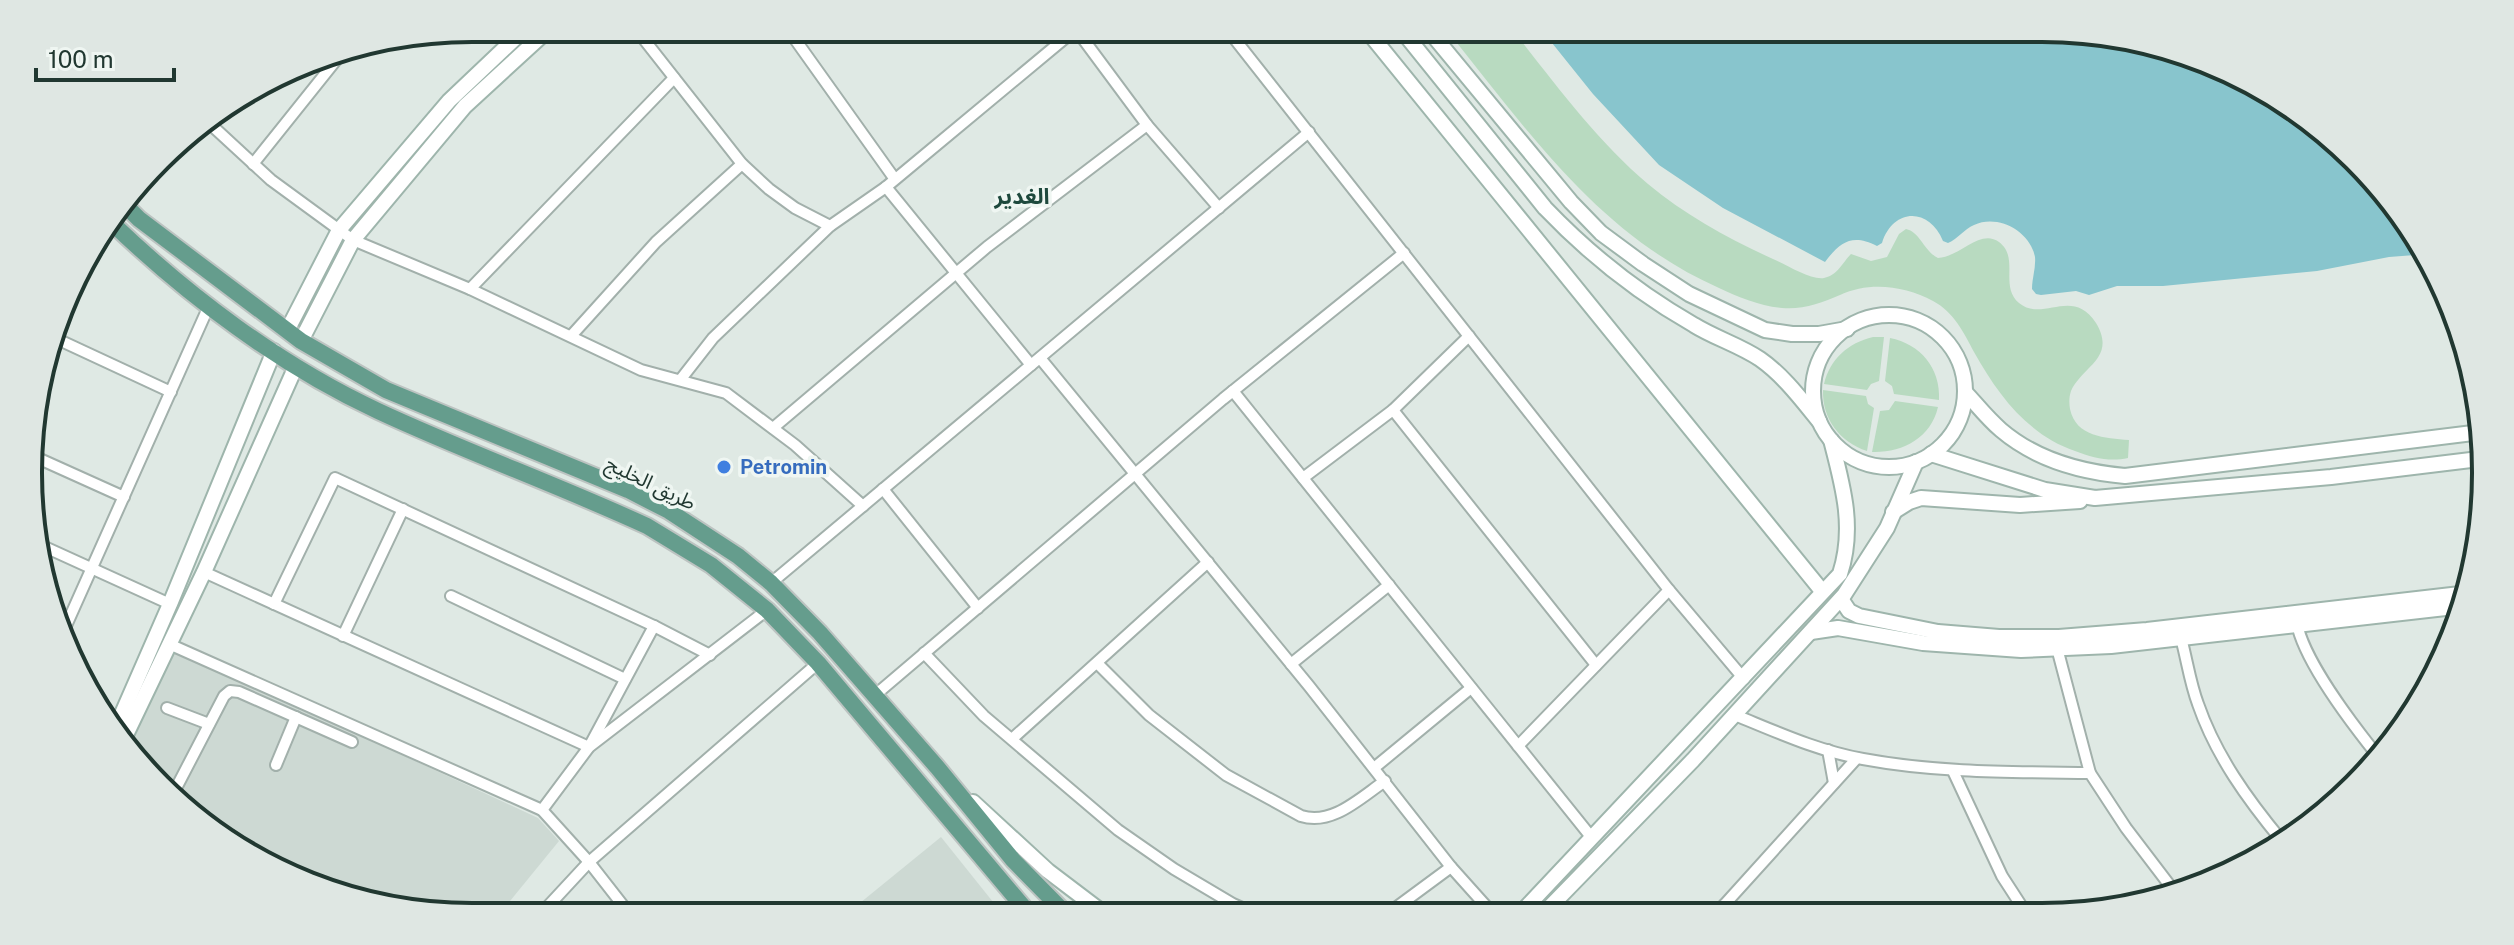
<svg xmlns="http://www.w3.org/2000/svg" width="2514" height="945" viewBox="0 0 2514 945" font-family="'Public Sans','Noto Sans Arabic',sans-serif">
  <rect width="100%" height="100%" fill="#dfe9e4"/>
  <g fill="#cdd9d3">
    <path d="M170,647L538,818L559,841L497,917H472L357,902L202,825L126,744Z"/>
    <path d="M941,837L1001,912L996,916H844Z"/>
  </g>
  <g fill="#b8dac0">
    <path d="M1445,28H1511C1554,82 1595,139 1648,184C1685,215 1729,239 1773,259C1787,265 1810,280 1824,278C1838,275 1842,263 1851,254L1871,261L1887,257L1899,234L1906,229C1920,232 1924,251 1938,258C1960,257 1980,228 1999,242C2020,258 1999,286 2019,303C2043,323 2072,286 2096,323C2117,358 2082,366 2071,391C2069,397 2069,403 2070,409C2076,437 2105,438 2129,440L2128,458C2110,462 2093,458 2075,451C2028,435 1998,395 1974,352C1964,333 1954,312 1933,301C1905,286 1870,281 1840,295C1822,303 1802,310 1782,308C1760,306 1738,297 1719,288C1597,234 1526,128 1445,28Z"/>
    <path d="M1873,337H1884L1879,381L1871,384L1867,390L1824,384C1830,359 1848,343 1873,337Z"/>
    <path d="M1890,338C1920,344 1941,368 1939,400L1894,394L1892,386L1885,381Z"/>
    <path d="M1823,390L1866,396L1868,404L1874,408L1867,451C1840,442 1822,419 1823,390Z"/>
    <path d="M1895,401L1938,407C1931,438 1902,453 1872,452L1880,411L1889,410Z"/>
  </g>
  <path fill="#88c5cd" d="M1540,28H2041L2157,43L2312,120L2428,254L2389,257L2317,271L2163,286H2117L2089,295L2076,291L2041,295L2036,294L2032,289C2032,278 2036,268 2035,257C2030,231 1998,214 1974,225C1964,229 1958,239 1948,243L1943,241C1929,207 1893,208 1882,243L1877,246C1852,233 1840,242 1825,262L1723,208L1659,165L1593,94Z"/>
  <g fill="none" stroke-linecap="round" stroke-linejoin="round">
    <g stroke="#a2b0ab" stroke-width="14">
      <g id="street">
        <path d="M635,28L742,164L769,189L795,208L830,226"/>
        <path d="M787,28L894,178"/>
        <path d="M1075,28L1147,125L1219,208"/>
        <path d="M1226,28L1669,590L1744,679"/>
        <path d="M208,122L271,180L353,240L470,289L641,370L726,393L795,445L863,506"/>
        <path d="M253,164L345,49"/>
        <path d="M886,187L1031,365"/>
        <path d="M470,289L674,78"/>
        <path d="M571,336L656,242L742,164"/>
        <path d="M57,339L171,392"/>
        <path d="M1040,358L1309,686L1451,867L1494,915"/>
        <path d="M681,379L713,338L830,226L886,187L1076,29"/>
        <path d="M1233,391L1592,838"/>
        <path d="M1393,410L1469,336"/>
        <path d="M773,428L987,247L1147,125"/>
        <path d="M33,456L124,497"/>
        <path d="M1303,478L1393,410L1596,665"/>
        <path d="M883,489L978,608"/>
        <path d="M36,543L170,604"/>
        <path d="M204,572L589,747L654,626"/>
        <path d="M771,583L1309,132"/>
        <path d="M451,596L625,679"/>
        <path d="M274,604L335,478L654,626L710,655"/>
        <path d="M2296,618C2300,656 2353,725 2377,755"/>
        <path d="M65,628L208,308"/>
        <path d="M343,636L403,509"/>
        <path d="M2181,638C2187,660 2190,683 2198,704C2216,756 2248,800 2282,841"/>
        <path d="M169,644L542,810L589,862L632,917"/>
        <path d="M2057,648L2090,773L2126,828L2174,891"/>
        <path d="M924,653L984,716L1118,830L1174,869L1233,904L1258,915"/>
        <path d="M1097,663L1149,715L1226,775L1301,816C1332,826 1360,798 1385,781"/>
        <path d="M1291,664L1389,585"/>
        <path d="M874,696L1223,399L1404,253"/>
        <path d="M167,708L209,724"/>
        <path d="M1735,715C1777,732 1818,751 1863,759C1938,773 2014,772 2090,773"/>
        <path d="M1012,739L1208,562"/>
        <path d="M1518,746L1669,590"/>
        <path d="M1828,750L1834,783"/>
        <path d="M276,765L296,717"/>
        <path d="M1374,768L1471,688"/>
        <path d="M1953,771L2002,876L2026,913"/>
        <path d="M162,783L175,789"/>
        <path d="M173,794L224,696L230,691L239,692L352,742"/>
        <path d="M542,810L589,747L767,610"/>
        <path d="M1724,905L1744,914"/>
        <path d="M1716,914L1857,758"/>
        <path d="M1386,915L1451,867"/>
        <path d="M538,917L589,862L818,663"/>
      </g>
    </g>
    <g stroke="#9eb5ac" stroke-width="18">
      <g id="secondary">
        <path d="M1365,28L1822,591"/>
        <path d="M1400,28L1545,208C1589,254 1638,293 1694,325C1715,338 1739,345 1760,359C1783,375 1801,399 1819,421"/>
        <path d="M1427,28L1571,202L1601,233L1643,264L1689,294L1765,330L1792,334H1819L1847,329"/>
        <circle cx="1889" cy="391" r="76"/>
        <path d="M287,331L339,230L449,101L526,28"/>
        <path d="M301,341L353,240L465,106L550,28"/>
        <path d="M1966,393C1977,405 1988,419 2001,430C2035,459 2081,472 2125,476L2481,432"/>
        <path d="M1931,454L2045,490L2095,498L2331,477L2479,459"/>
        <path d="M1893,512L1909,502L1921,498L2020,505L2080,501"/>
        <path d="M1841,599L1849,611L1859,616L1938,632L1999,637H2059L2147,630L2469,593"/>
        <path d="M1811,632L1838,628L1923,643L2021,650L2111,646L2463,606"/>
        <path d="M114,732L170,604L274,351"/>
        <path d="M123,741L204,572L296,366"/>
        <path d="M973,802L1048,871L1106,915"/>
        <path d="M1543,914L1693,760L1844,595L1887,528L1916,462"/>
        <path d="M1519,915L1840,574C1855,528 1843,486 1831,440"/>
      </g>
    </g>
    <g stroke="#bcc3c1" stroke-width="20">
      <g id="primary">
        <path d="M125,205L139,219L301,341L386,390L628,490L669,511L738,556L771,583L820,633L937,767L1013,860L1068,916"/>
        <path d="M111,222C188,296 281,366 378,411C466,452 558,485 647,526L711,565L767,610L818,663L1031,916"/>
      </g>
    </g>
    <use href="#street" stroke="#fff" stroke-width="10"/>
    <use href="#secondary" stroke="#fff" stroke-width="14"/>
    <use href="#primary" stroke="#659d8d" stroke-width="16"/>
  </g>
  <circle fill="#3f7fe0" stroke="#eff6f2" stroke-width="3" cx="724" cy="467" r="8"/>
  <g text-anchor="middle" stroke-width="7" stroke-linejoin="round" paint-order="stroke">
    <g font-size="20" font-weight="bold" fill="#366cbe" stroke="#eff6f2" text-anchor="start">
      <text x="740" y="474">Petromin</text>
    </g>
    <g font-size="20" fill="#213831" stroke="#eff6f2">
      <text transform="translate(651 483) rotate(26)" y="7">طريق الخليج</text>
    </g>
    <g font-size="22" font-weight="bold" fill="#1e493d" stroke="#eff6f2">
      <text x="1022" y="204">الغدير</text>
    </g>
  </g>
  <path d="M0 0H2514V945H0ZM472 42H2042A430 430 0 0 1 2472 472V473A430 430 0 0 1 2042 903H472A430 430 0 0 1 42 473V472A430 430 0 0 1 472 42Z" fill="#dfe7e3" fill-rule="evenodd"/>
  <path fill="none" stroke="#213831" stroke-width="4" d="M472 42H2042A430 430 0 0 1 2472 472V473A430 430 0 0 1 2042 903H472A430 430 0 0 1 42 473V472A430 430 0 0 1 472 42Z"/>
  <path d="M36 68v12h138v-12" fill="none" stroke="#213831" stroke-width="4"/>
  <text x="48" y="68" font-size="24" fill="#213831" stroke="#eff6f2" stroke-width="6" paint-order="stroke">100 m</text>
</svg>
